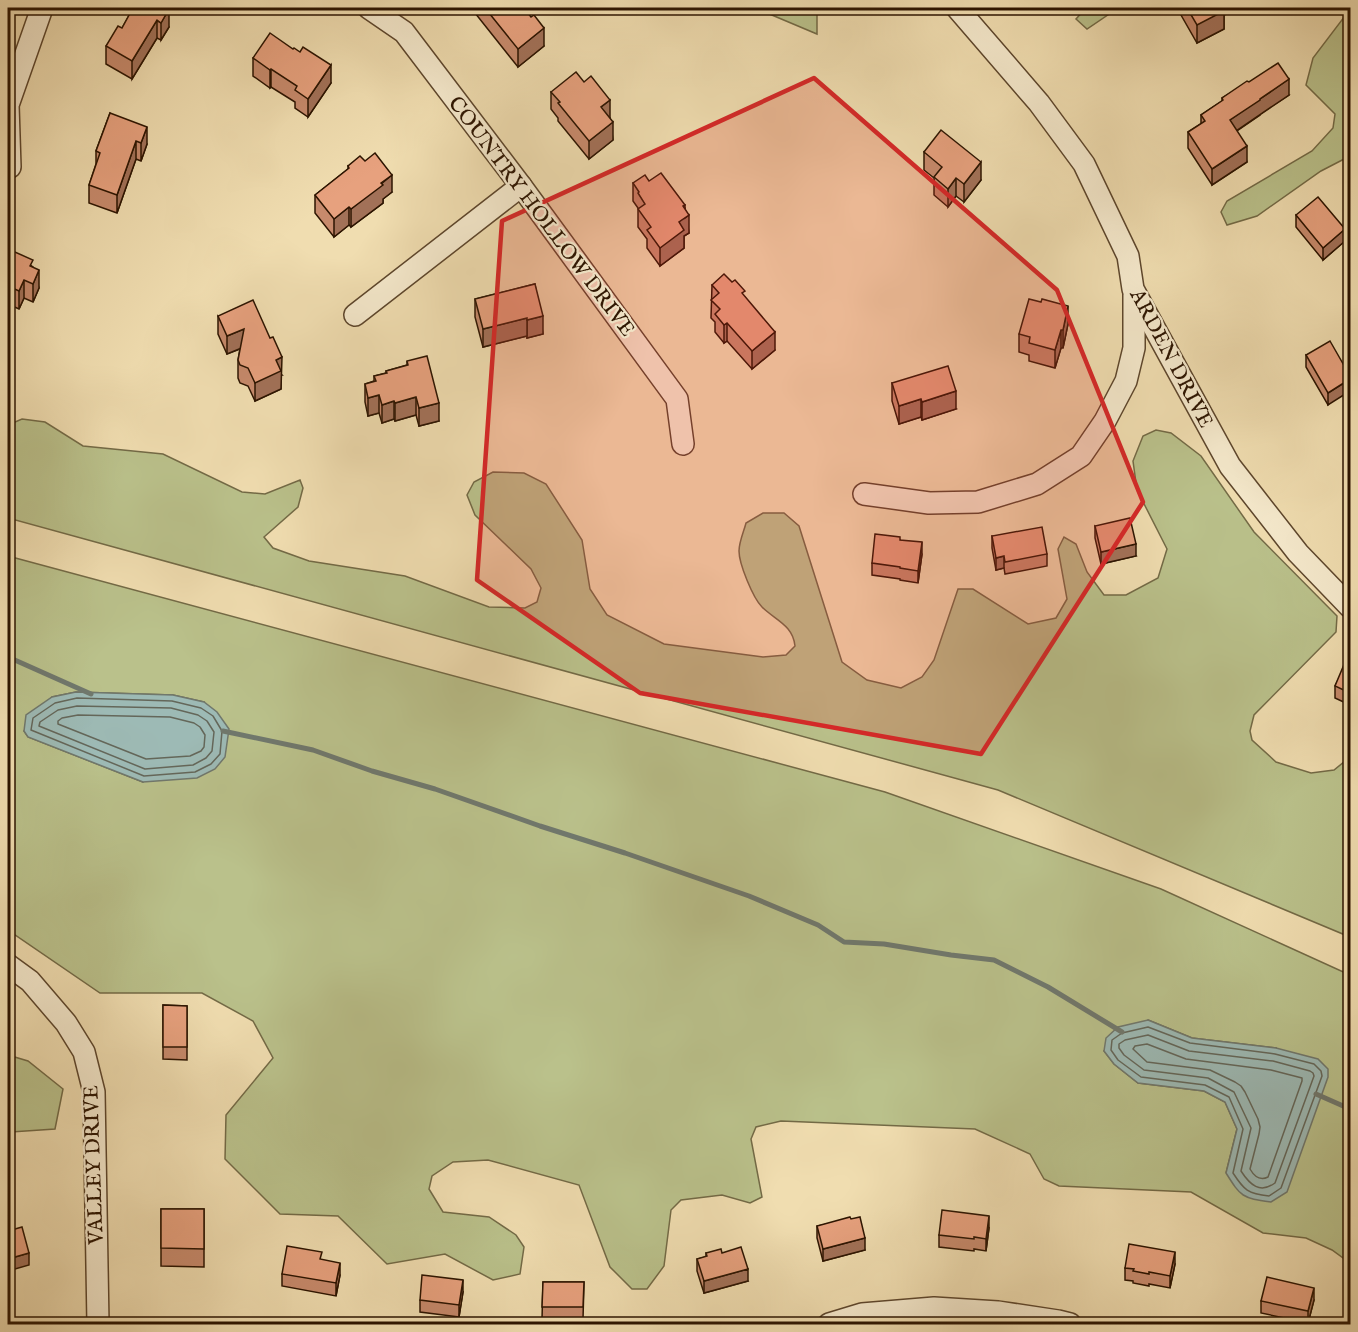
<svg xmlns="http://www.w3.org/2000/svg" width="1358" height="1332" viewBox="0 0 1358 1332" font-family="'IM FELL English',serif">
  <rect width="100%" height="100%" fill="#f0ddb0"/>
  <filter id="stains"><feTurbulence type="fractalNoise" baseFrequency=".00333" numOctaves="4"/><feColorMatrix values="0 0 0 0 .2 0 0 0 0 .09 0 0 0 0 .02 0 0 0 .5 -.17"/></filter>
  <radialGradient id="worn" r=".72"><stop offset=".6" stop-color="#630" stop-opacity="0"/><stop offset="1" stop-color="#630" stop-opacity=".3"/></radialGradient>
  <g fill="#bac18b" stroke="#736a46" stroke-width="1.5" fill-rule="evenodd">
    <path d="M755,8H817V34Z"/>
    <path d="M1086,8H1118L1087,29L1076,19Z"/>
    <path d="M1342,8H1350V156L1321,171L1257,216L1227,225L1221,212L1227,201L1312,151L1333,128L1335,114L1306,85L1313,58L1345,16Z"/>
    <path d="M22,419L45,422L83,446L163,454L242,492L265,494L300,480L303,488L298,507L264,537L273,548L309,561L405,576L489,607L525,608L537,602L541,588L531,569L475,515L467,495L474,482L493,472L524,473L546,484L582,540L590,589L607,615L664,644L763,657L786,655L795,646C793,625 775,620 762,607C753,598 739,564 739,551C739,542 744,531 746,523L763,513H784L799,526L842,662L867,680L901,688L922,677L934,660L958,589H973L1028,624L1056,618L1067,599L1058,549L1064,537L1076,544L1087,572L1104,595H1126L1158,578L1167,549L1137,490L1133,461L1143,436L1156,430L1171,433L1201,456L1254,532L1337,616L1336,632L1254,715L1250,731L1252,740L1276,762L1311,773L1334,770L1350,757V937L998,790L8,518V425Z"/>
    <path d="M8,556L885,792L1161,889L1350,975V1263L1332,1250L1306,1238L1263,1233L1191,1192L1059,1186L1044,1179L1030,1154L975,1129L781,1121L756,1127L751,1139L762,1197L750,1203L722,1195L681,1200L671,1210L664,1266L647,1289H632L610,1267L579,1185L488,1160L453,1162L432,1176L429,1189L443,1212L489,1217L516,1235L524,1247L520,1274L493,1280L445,1254L387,1264L338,1216L280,1214L225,1159L226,1115L273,1058L253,1021L202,993H100L8,930ZM76,692L173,695L204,702L143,782L28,737L24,731L52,697ZM1148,1020L1192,1038L1276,1048L1226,1173L1237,1129L1225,1102L1204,1091L1138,1083L1114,1064L1104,1051Z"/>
    <path d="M8,1055L28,1061L63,1089L55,1129L11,1132L8,1129Z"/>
  </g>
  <g fill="#9dbab5" stroke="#70786d" stroke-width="1.5">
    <path d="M76,692L173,695L204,702L217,712L229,729L225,757L215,769L197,778L143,782L28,737L24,731L26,715L52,697Z"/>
    <path d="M1148,1020L1192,1038L1276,1048L1318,1059L1328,1069V1077L1287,1192L1271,1202C1242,1198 1241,1197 1226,1173L1237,1129L1225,1102L1204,1091L1138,1083L1114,1064L1104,1051L1106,1038L1118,1027Z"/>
  </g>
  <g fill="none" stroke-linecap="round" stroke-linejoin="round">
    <g stroke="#64675a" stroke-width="1.5">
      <path d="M77,698L172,701L201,708L213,716L222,731L220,754L211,764L195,772L144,776L31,730L33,718L55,703Z"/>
      <path d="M77,706L171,708L198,715L207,721L214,732L212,751L206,758L193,765L145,769L39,726L40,722L58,710Z"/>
      <path d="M78,715L170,717L194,723L200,727L205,735L204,747L201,751L190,756L146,759L58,724V721L62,718Z"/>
      <path d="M1148,1027L1190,1043L1275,1054L1314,1064L1321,1071L1322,1076L1281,1188L1269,1196C1248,1194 1244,1190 1233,1173L1243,1129L1229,1097L1205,1085L1141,1077L1118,1060L1111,1050L1112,1040L1122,1033Z"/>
      <path d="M1148,1035L1189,1051L1273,1061L1310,1071L1313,1073L1314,1076L1275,1183C1260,1194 1250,1185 1241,1171L1251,1128L1234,1092L1208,1078L1144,1070L1124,1055L1119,1048V1044L1125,1040Z"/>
      <path d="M1147,1044L1186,1059L1271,1070L1302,1078V1081L1268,1177C1260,1181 1254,1176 1250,1169L1259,1134L1260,1127L1258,1119L1245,1092L1241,1086L1235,1082L1210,1070L1147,1062L1133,1049L1135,1046Z"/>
    </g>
    <g stroke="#70786d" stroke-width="5">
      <path d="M8,657L91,694"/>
      <path d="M223,731L313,750L372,771L435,789L540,826L625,853L749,896L818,925L844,942L884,944L951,955L994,960L1048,987L1122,1032"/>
      <path d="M1316,1094L1350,1109"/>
    </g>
    <g stroke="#5d462c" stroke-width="24">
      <g id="street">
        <path d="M369,8L404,32L521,186L677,399L683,444"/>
        <path d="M957,8L1039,103L1084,164L1128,256L1133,289L1230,466L1298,553L1350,607"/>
        <path d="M10,167L8,105L42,8"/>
        <path d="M355,315L521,186"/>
        <path d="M864,494L929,503L978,502L1037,484L1081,456L1105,421L1126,381L1134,348V295"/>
        <path d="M8,965L30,981L66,1023L84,1052L94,1092L98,1324"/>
        <path d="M829,1324L862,1314L934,1308L998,1312L1058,1321L1070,1324"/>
      </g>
    </g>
    <use href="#street" stroke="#f5e9cc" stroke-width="21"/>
  </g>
  <g fill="#c78a6c" stroke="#2c1400" stroke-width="1.5">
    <path d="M133,8L169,27L161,40L157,38L132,79L106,64V46L122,28Z"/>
    <path d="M475,8H524L544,46L518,67L475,13Z"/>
    <path d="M1177,8H1231V11L1224,15V29L1197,43Z"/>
    <path d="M253,58L331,83L308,117L295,108V102L271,87L270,88L253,76Z"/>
    <path d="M1249,82L1289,95L1260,114V115L1237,131L1247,162L1212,185L1188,148V132L1201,124V115L1222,101V98Z"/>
    <path d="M551,92L610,118L613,140L589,159L558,121V118L551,109Z"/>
    <path d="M110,113L147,144L141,161L136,159L117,213L89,203V185L96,164V151Z"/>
    <path d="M924,152L981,180L964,202L956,196L948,207L934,195V178L924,170Z"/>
    <path d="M348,166L392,192L383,199V203L351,227L349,225L334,237L315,213V195L348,169Z"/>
    <path d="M649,181L685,208L689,233L684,236V248L660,266L647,248V239L638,227V208L633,201V183Z"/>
    <path d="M1296,215L1345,241L1323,260L1296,227Z"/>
    <path d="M8,249L33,267L39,288L33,302L24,298L19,309L8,304Z"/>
    <path d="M535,284L543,334L527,338V336L483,347L475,317V299Z"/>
    <path d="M712,285L745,297L775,350L752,369L727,341L724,343L715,332V322L711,318Z"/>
    <path d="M218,316L282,375H281V389L255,401L248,386L240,383L238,378V360L240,349L227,354L218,334Z"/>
    <path d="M1068,324L1063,348H1061L1055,368L1029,361V355L1019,352V334Z"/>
    <path d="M1306,355L1350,376L1328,405L1306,367Z"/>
    <path d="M407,361L439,421L419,426L416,415L395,421L394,419L382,423L379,413L368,416L365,402V384L374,381V376L386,373V371L407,365Z"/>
    <path d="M892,383L956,409L922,420L921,417L899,424L892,401Z"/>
    <path d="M1095,526L1136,556L1101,564L1095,538Z"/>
    <path d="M992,536L1047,554V566L1005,574L1004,568L996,570L992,548Z"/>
    <path d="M900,540L922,554L918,583L900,580V579L872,575V563Z"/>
    <path d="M1350,657V705L1335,698V686Z"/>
    <path d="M163,1005L187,1006V1060L163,1059Z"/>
    <path d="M161,1209H204V1267L161,1266Z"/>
    <path d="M851,1219L865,1250L823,1261L817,1238V1226Z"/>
    <path d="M989,1228L986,1251L974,1249V1251L939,1247V1235Z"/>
    <path d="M706,1253H722L748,1281L704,1293L697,1271V1259L706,1257Z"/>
    <path d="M322,1260L340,1275L336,1296L282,1286V1274Z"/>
    <path d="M1175,1264L1170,1288L1149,1284V1286L1133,1283V1281L1125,1280V1268Z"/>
    <path d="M543,1282H584L583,1319H542Z"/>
    <path d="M463,1292L459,1317L420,1312V1300Z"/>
    <path d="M1314,1300L1308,1323L1261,1313V1301Z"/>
  </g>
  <g fill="#a27158" stroke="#2c1400" stroke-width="1.5">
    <path d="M1219,8H1231V11L1224,15V29L1197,43V25Z"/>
    <path d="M169,9V27L161,40V23Z"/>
    <path d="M157,20V38L132,79V61Z"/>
    <path d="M544,28V46L518,67V49Z"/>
    <path d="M331,65V83L308,117V99Z"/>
    <path d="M271,69V87L270,88V70Z"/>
    <path d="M1289,79V95L1230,135V120L1260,99Z"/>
    <path d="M610,100V118L601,125V107Z"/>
    <path d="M613,122V140L589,159V141Z"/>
    <path d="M147,127V144L141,161V143Z"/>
    <path d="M136,141V159L117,213V195Z"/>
    <path d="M1247,146V162L1212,185V169Z"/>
    <path d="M981,162V180L964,202V184Z"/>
    <path d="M392,175V192L383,199V203L351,227V209Z"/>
    <path d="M956,178V196L948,207V189Z"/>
    <path d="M685,205V218L689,215V233L684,236V248L660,266V248L679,222L683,206Z"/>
    <path d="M349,207V225L334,237V219Z"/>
    <path d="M1345,229V241L1323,260V248Z"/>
    <path d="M39,270V288L33,302V284Z"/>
    <path d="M24,280V298L19,309V291Z"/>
    <path d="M1068,306V324L1063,348V330Z"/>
    <path d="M543,316V334L527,338V320Z"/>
    <path d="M527,318V336L483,347V329Z"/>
    <path d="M727,323V341L724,343V325Z"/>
    <path d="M244,329V347L227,354V336Z"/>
    <path d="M1061,330V348L1055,368V350Z"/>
    <path d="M775,332V350L752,369V351Z"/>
    <path d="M282,357L281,389L255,401V383L276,360Z"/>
    <path d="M1350,379V391L1328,405V393Z"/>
    <path d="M956,391V409L922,420V402Z"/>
    <path d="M379,395V413L368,416V398Z"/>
    <path d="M416,397V415L395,421V403Z"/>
    <path d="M921,399V417L899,424V406Z"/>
    <path d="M394,401V419L382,423V405Z"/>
    <path d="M439,403V421L419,426V408Z"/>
    <path d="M922,542V554L918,583V571Z"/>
    <path d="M1136,544V556L1101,564V552Z"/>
    <path d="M1004,556V568L996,570V558Z"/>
    <path d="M989,1216V1228L986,1251V1239Z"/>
    <path d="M865,1238V1250L823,1261V1249Z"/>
    <path d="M1175,1252V1264L1170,1288V1276Z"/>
    <path d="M29,1253V1265L8,1271V1259Z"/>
    <path d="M340,1263V1275L336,1296V1283Z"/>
    <path d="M748,1269V1281L704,1293V1281Z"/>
    <path d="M463,1280V1292L459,1317V1305Z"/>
    <path d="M1314,1288V1300L1308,1323V1311Z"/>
  </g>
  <g fill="#e7a17e" stroke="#2c1400" stroke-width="1.5">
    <path d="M133,8H166L169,9L161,23L157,20L132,61L106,46L118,26L122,28Z"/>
    <path d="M485,8H524L531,17L534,15L544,28L518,49Z"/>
    <path d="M1187,8H1224L1222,10L1224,11L1197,25Z"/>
    <path d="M270,33L293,49L294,48L300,52L303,47L331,65L308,99L295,90L297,86L271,69L270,70L253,58Z"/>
    <path d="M1278,63L1289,79L1260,99V100L1230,120L1247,146L1212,169L1188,132L1205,121L1201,115L1223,100L1222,98L1247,81L1249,82Z"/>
    <path d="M576,72L584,82L591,76L610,100L601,107L613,122L589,141L558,103L560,102L551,92Z"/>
    <path d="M110,113L147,127L141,143L136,141L117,195L89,185L100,153L96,151Z"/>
    <path d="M941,130L981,162L964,184L956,178L948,189L934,177L942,167L924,152Z"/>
    <path d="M375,153L392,175L381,183L383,185L351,209L349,207L334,219L315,195L349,168L348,166L360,156L365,161Z"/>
    <path d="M661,173L685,205L683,206L689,215L679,222L684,230L660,248L647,230L651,227L638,209L645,204L638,193L639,192L633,183L645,175L649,181Z"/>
    <path d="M1318,197L1345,229L1323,248L1296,215Z"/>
    <path d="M8,249L33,260L30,266L39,270L33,284L24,280L19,291L8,286Z"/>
    <path d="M724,274L732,282L735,280L745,291L742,293L775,332L752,351L727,323L724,325L715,314L720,309L711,300L719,293L712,285Z"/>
    <path d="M535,284L543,316L527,320V318L483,329L475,299Z"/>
    <path d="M1029,299L1041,302L1042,299L1068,306L1063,330H1061L1055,350L1029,343L1030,337L1019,334Z"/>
    <path d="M253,300L270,338L273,337L282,357L276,360L281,371L255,383L248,368L240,365L238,360L244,329L227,336L218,316Z"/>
    <path d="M1330,341L1350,376V379L1328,393L1306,355Z"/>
    <path d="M427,356L439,403L419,408L416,397L395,403L394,401L382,405L379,395L368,398L365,384L376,381L374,376L387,373L386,371L408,365L407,361Z"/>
    <path d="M948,366L956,391L922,402L921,399L899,406L892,383Z"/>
    <path d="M1130,518L1136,544L1101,552L1095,526Z"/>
    <path d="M1042,527L1047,554L1005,562L1004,556L996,558L992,536Z"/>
    <path d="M875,534L900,537V540L922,542L918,571L900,568V567L872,563Z"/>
    <path d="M1348,655L1350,657V693L1335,686Z"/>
    <path d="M163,1005L187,1006V1047H163Z"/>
    <path d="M161,1209H204V1249L161,1248Z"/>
    <path d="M942,1210L989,1216L986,1239L974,1237V1239L939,1235Z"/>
    <path d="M850,1217L851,1219L860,1217L865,1238L823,1249L817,1226Z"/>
    <path d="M22,1227L29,1253L8,1259V1231Z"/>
    <path d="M1129,1244L1175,1252L1170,1276L1149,1272V1274L1133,1271L1134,1269L1125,1268Z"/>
    <path d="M287,1246L322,1252L320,1259L340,1263L336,1283L282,1274Z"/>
    <path d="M741,1247L748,1269L704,1281L697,1259L707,1256L706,1253L721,1249L722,1253Z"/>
    <path d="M422,1275L463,1280L459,1305L420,1300Z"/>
    <path d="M1267,1277L1314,1288L1308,1311L1261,1301Z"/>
    <path d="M543,1282H584L583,1307H542Z"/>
  </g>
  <path fill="#d62828" fill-opacity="0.2" stroke="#d62828" stroke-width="4.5" stroke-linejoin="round" d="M814,78L1057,290L1143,502L981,754L640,693L477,580L502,221Z"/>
  <g text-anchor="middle" stroke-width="4.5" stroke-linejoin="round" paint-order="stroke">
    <g font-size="21" fill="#2c1400" stroke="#f5e9cc">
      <text transform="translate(542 216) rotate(53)" y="7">COUNTRY HOLLOW DRIVE</text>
      <text transform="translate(1172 358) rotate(62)" y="7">ARDEN DRIVE</text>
      <text transform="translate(93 1165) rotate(-92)" y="7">VALLEY DRIVE</text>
    </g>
  </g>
  <rect width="1358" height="1332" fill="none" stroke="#f0ddb0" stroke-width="30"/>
  <rect x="9" y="9" width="1340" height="1314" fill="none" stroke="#2c1400" stroke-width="3"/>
  <rect x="15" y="15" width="1328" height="1302" fill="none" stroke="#2c1400" stroke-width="1.5"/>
  <rect width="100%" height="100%" filter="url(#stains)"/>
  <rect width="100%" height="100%" fill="url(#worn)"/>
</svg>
